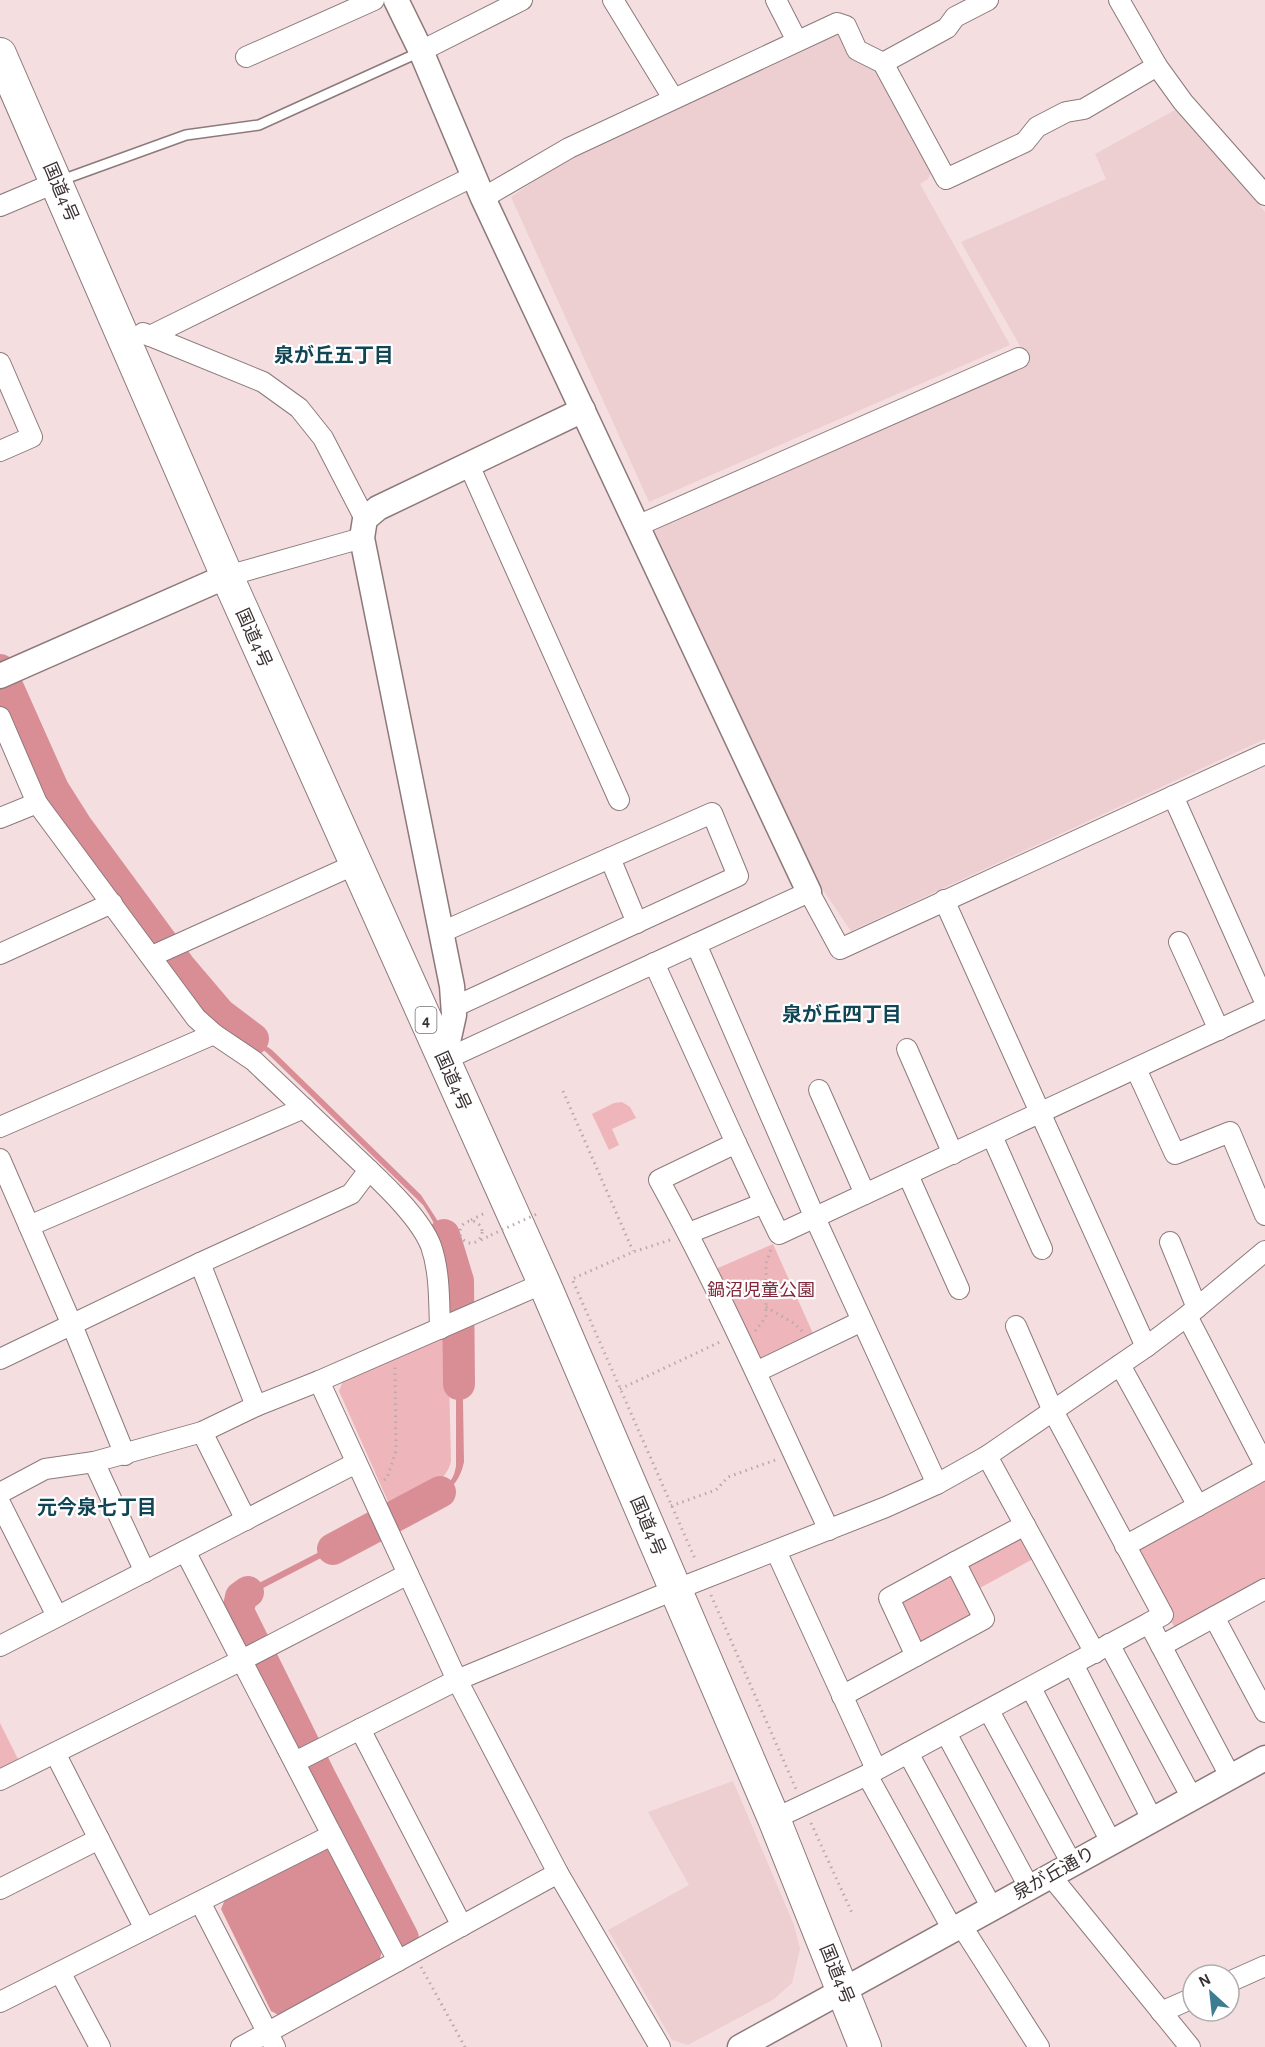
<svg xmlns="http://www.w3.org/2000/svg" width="1265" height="2047" viewBox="0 0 1265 2047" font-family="'Alegreya Sans','Noto Sans JP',sans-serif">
  <rect width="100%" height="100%" fill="#f4dee0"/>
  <g fill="#edcfd1">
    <path d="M833,32L843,35L880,73L933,167L928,179L920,184L1010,345L649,502L511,197L573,155Z"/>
    <path d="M1177,109L1265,212V739L851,931L819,884L654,529L1029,362L961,242L1106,179L1095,154Z"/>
    <path d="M733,1781L794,1925L800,1949L792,1983L774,1999L688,2045L672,2040L608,1930L689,1885L648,1812Z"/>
  </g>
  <g fill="#eeb6bb">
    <path d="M622,1102L630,1107L636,1118L612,1129L619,1145L609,1150L592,1114L614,1103Z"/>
    <path d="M773,1244L815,1338L761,1359L717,1270L718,1268Z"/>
    <path d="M448,1336L451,1461C446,1487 412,1495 390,1506L339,1391L343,1381Z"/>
    <path d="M1265,1478V1584L1177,1632L1131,1546Z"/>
    <path d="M1020,1533L1033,1559L967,1595L979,1618L919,1649L894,1600Z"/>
    <path d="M0,1723L20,1763L0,1773Z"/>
  </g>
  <g fill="#d98e96">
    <path d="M18,702L57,791L158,932L155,935L53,792L13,704Z"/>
    <path d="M180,962L217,1012L272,1050L421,1195L441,1226L450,1247L455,1266L458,1296L453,1295C449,1260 443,1235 423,1205L266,1052L213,1015L176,964Z"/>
    <path d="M462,1341L464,1462C457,1495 431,1501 404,1515L402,1510C415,1503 442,1491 451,1480C454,1476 455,1471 456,1466V1342Z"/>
    <path d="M370,1526L373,1531L246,1597L242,1607L249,1627L244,1630C234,1611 231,1602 249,1588Z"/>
    <path d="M325,1775L408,1936L404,1938L321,1777Z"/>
    <path d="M320,1848L334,1851L383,1947L379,1962L282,2017L271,2011L221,1909L226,1897Z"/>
  </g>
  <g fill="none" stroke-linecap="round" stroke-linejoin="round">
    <g stroke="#d98e96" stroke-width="32">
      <path d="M0,670L53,789L77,827L180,967L220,1014L253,1039"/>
      <path d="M444,1235L458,1281L459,1384"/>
      <path d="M333,1549L440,1492"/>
      <path d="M248,1592L241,1597L238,1611L320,1777L403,1938"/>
    </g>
    <g stroke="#8d797b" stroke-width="12">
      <path id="service" d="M59,181L186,135L259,125L420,52"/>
    </g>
    <g stroke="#8d797b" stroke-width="22">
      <g id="minor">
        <path d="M613,0L673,98"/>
        <path d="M776,0L797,41"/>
        <path d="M1119,0L1157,66L1183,102L1265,195"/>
        <path d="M421,51L522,0"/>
        <path d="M246,57L374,0"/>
        <path d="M883,63L947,28L955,17L988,0"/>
        <path d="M483,198L569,148L837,23L846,26L857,50L883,63L946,179L1025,142L1037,127L1066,112L1084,109L1157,66"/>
        <path d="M0,206L57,182"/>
        <path d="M143,333L263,382L299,408L323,438L365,519"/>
        <path d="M150,336L474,176"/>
        <path d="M0,363L32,437L0,451"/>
        <path d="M469,465L619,800"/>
        <path d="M637,526L1019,358"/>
        <path d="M227,576L362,538"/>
        <path d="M0,717L37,803L196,1018L214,1034L254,1061L369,1170L351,1194L200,1263L0,1359"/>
        <path d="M1173,796L1265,1002"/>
        <path d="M0,818L37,803"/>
        <path d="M610,858L637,923"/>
        <path d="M944,900L1146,1347"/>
        <path d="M442,932L712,813L738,876L454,1007"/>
        <path d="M1179,942L1219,1030"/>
        <path d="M696,944L815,1218L937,1484"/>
        <path d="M0,954L112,903"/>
        <path d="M152,956L356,864"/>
        <path d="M654,963L736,1143L659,1180C722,1294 774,1413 829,1530"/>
        <path d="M907,1049L953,1154"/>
        <path d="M444,1060L809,892L840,949L1265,754"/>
        <path d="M1136,1069L1175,1154L1230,1132L1265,1215"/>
        <path d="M819,1090L865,1194"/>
        <path d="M0,1127L214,1034"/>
        <path d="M992,1136L1042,1249"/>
        <path d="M736,1143L764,1203"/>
        <path d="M0,1159L72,1325L125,1455"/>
        <path d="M369,1170C389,1189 421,1220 431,1246C440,1272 439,1302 440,1329"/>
        <path d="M908,1175L959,1289"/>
        <path d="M29,1226L304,1108"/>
        <path d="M689,1233L764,1203L779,1234L1265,1008"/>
        <path d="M1170,1242L1197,1308"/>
        <path d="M200,1263L256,1406L319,1381L544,1283"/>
        <path d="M1187,1316L1265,1466"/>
        <path d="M1016,1326L1053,1411L1163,1615L1149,1623L1230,1776"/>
        <path d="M1120,1365L1198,1506"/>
        <path d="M756,1372L862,1321"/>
        <path d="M319,1381L457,1680L558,1873L660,2047"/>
        <path d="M202,1432L246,1520"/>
        <path d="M987,1456L1095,1653"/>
        <path d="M94,1462L145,1572"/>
        <path d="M0,1493L45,1469L94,1462L202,1432L256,1406"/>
        <path d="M0,1503L57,1616"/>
        <path d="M1125,1546L1265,1469"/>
        <path d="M776,1551L876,1769"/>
        <path d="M1214,1617L1265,1712"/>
        <path d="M1109,1644L1192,1798"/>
        <path d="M0,1646L356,1463"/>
        <path d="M1161,1646L1265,1589"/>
        <path d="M916,1656L889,1598L955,1562"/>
        <path d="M1073,1664L1152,1819"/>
        <path d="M1031,1688L1111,1842"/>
        <path d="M842,1696L984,1619L955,1562L1025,1525"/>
        <path d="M989,1711L1072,1864"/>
        <path d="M360,1729L462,1926"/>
        <path d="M946,1733L1029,1887"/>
        <path d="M55,1753L145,1929"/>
        <path d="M908,1753L992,1908"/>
        <path d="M295,1762L457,1680L657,1597L886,1507L937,1484L987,1456L1146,1347L1187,1316L1265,1251"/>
        <path d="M867,1775L953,1930"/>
        <path d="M0,1780L242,1660L408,1574"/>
        <path d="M774,1819L867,1775L1149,1623"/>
        <path d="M332,1835L398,1961"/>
        <path d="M1050,1875L1190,2047"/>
        <path d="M0,1889L99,1839"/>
        <path d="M200,1902L275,2047"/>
        <path d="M961,1925L1039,2047"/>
        <path d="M60,1972L100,2047"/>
        <path d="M1229,1982L1265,1966"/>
        <path d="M0,2002L332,1835L185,1551"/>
        <path d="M1161,2012L1193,1998"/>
        <path d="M241,2047L558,1873"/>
      </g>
    </g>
    <g stroke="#8d797b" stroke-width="27">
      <g id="tertiary">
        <path d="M396,0L421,51L483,198L809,892"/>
        <path d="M0,676L227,576"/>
        <path d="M444,1060L454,1015L452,986L362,538L365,519L378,508L583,410"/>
        <path d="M740,2047L1265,1758"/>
      </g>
    </g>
    <g stroke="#8d797b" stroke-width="34">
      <path id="trunk" d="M0,54L227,576L544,1283L774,1819L865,2047"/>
    </g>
    <g stroke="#bca9ab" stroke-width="3" stroke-dasharray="1.5 4.5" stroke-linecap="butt">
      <path d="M563,1091L633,1251"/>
      <path d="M471,1220L487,1212"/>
      <circle cx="471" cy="1232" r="11"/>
      <path d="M481,1240L491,1235"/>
      <path d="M670,1240L633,1252L572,1279L696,1561"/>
      <path d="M766,1307L795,1324L802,1331"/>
      <path d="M755,1331L766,1317V1264L771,1249"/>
      <path d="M620,1389L722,1341"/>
      <path d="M384,1480L387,1478L396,1451L395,1367"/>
      <path d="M671,1506L716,1490L728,1477L778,1459"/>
      <path d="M711,1595L796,1789"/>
      <path d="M811,1823L853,1915"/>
      <path d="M421,1967L465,2047"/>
    </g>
    <use href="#service" stroke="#fff" stroke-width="9"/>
    <use href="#minor" stroke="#fff" stroke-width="20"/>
    <use href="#tertiary" stroke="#fff" stroke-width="24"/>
    <use href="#trunk" stroke="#fff" stroke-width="32"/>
    <path stroke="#bca9ab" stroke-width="3" stroke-dasharray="1.5 4.5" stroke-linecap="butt" d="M491,1235L539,1213"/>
  </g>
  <g text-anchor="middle" stroke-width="4.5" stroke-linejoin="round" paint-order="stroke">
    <rect fill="#fff" stroke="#756f70" stroke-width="1.5" x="415.5" y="1007" width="21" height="26" rx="4.5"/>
    <g font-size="16" font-weight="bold" fill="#3a3132">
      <text x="426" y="1026">4</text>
    </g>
    <g font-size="18" fill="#3a3132" stroke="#fff">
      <text transform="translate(61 192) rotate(67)" y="6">国道4号</text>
      <text transform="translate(254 638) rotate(66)" y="6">国道4号</text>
      <text transform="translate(453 1081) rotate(66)" y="6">国道4号</text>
      <text transform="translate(648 1526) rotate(67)" y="6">国道4号</text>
      <text transform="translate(1054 1873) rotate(-29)" y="6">泉が丘通り</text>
      <text transform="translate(837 1974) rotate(68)" y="6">国道4号</text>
    </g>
    <g font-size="18" fill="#802739" stroke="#fff">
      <text x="761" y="1296">鍋沼児童公園</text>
    </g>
    <g font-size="20" font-weight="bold" fill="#104555" stroke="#fff">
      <text x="334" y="362">泉が丘五丁目</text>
      <text x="842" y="1021">泉が丘四丁目</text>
      <text x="97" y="1514">元今泉七丁目</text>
    </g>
  </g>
  <g transform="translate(1211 1993) rotate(333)"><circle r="28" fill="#ffffff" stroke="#b0adad" stroke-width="1.5"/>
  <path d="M0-4.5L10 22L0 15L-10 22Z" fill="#3d7c91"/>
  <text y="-9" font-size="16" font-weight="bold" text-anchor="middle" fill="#3a3132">N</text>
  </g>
</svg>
